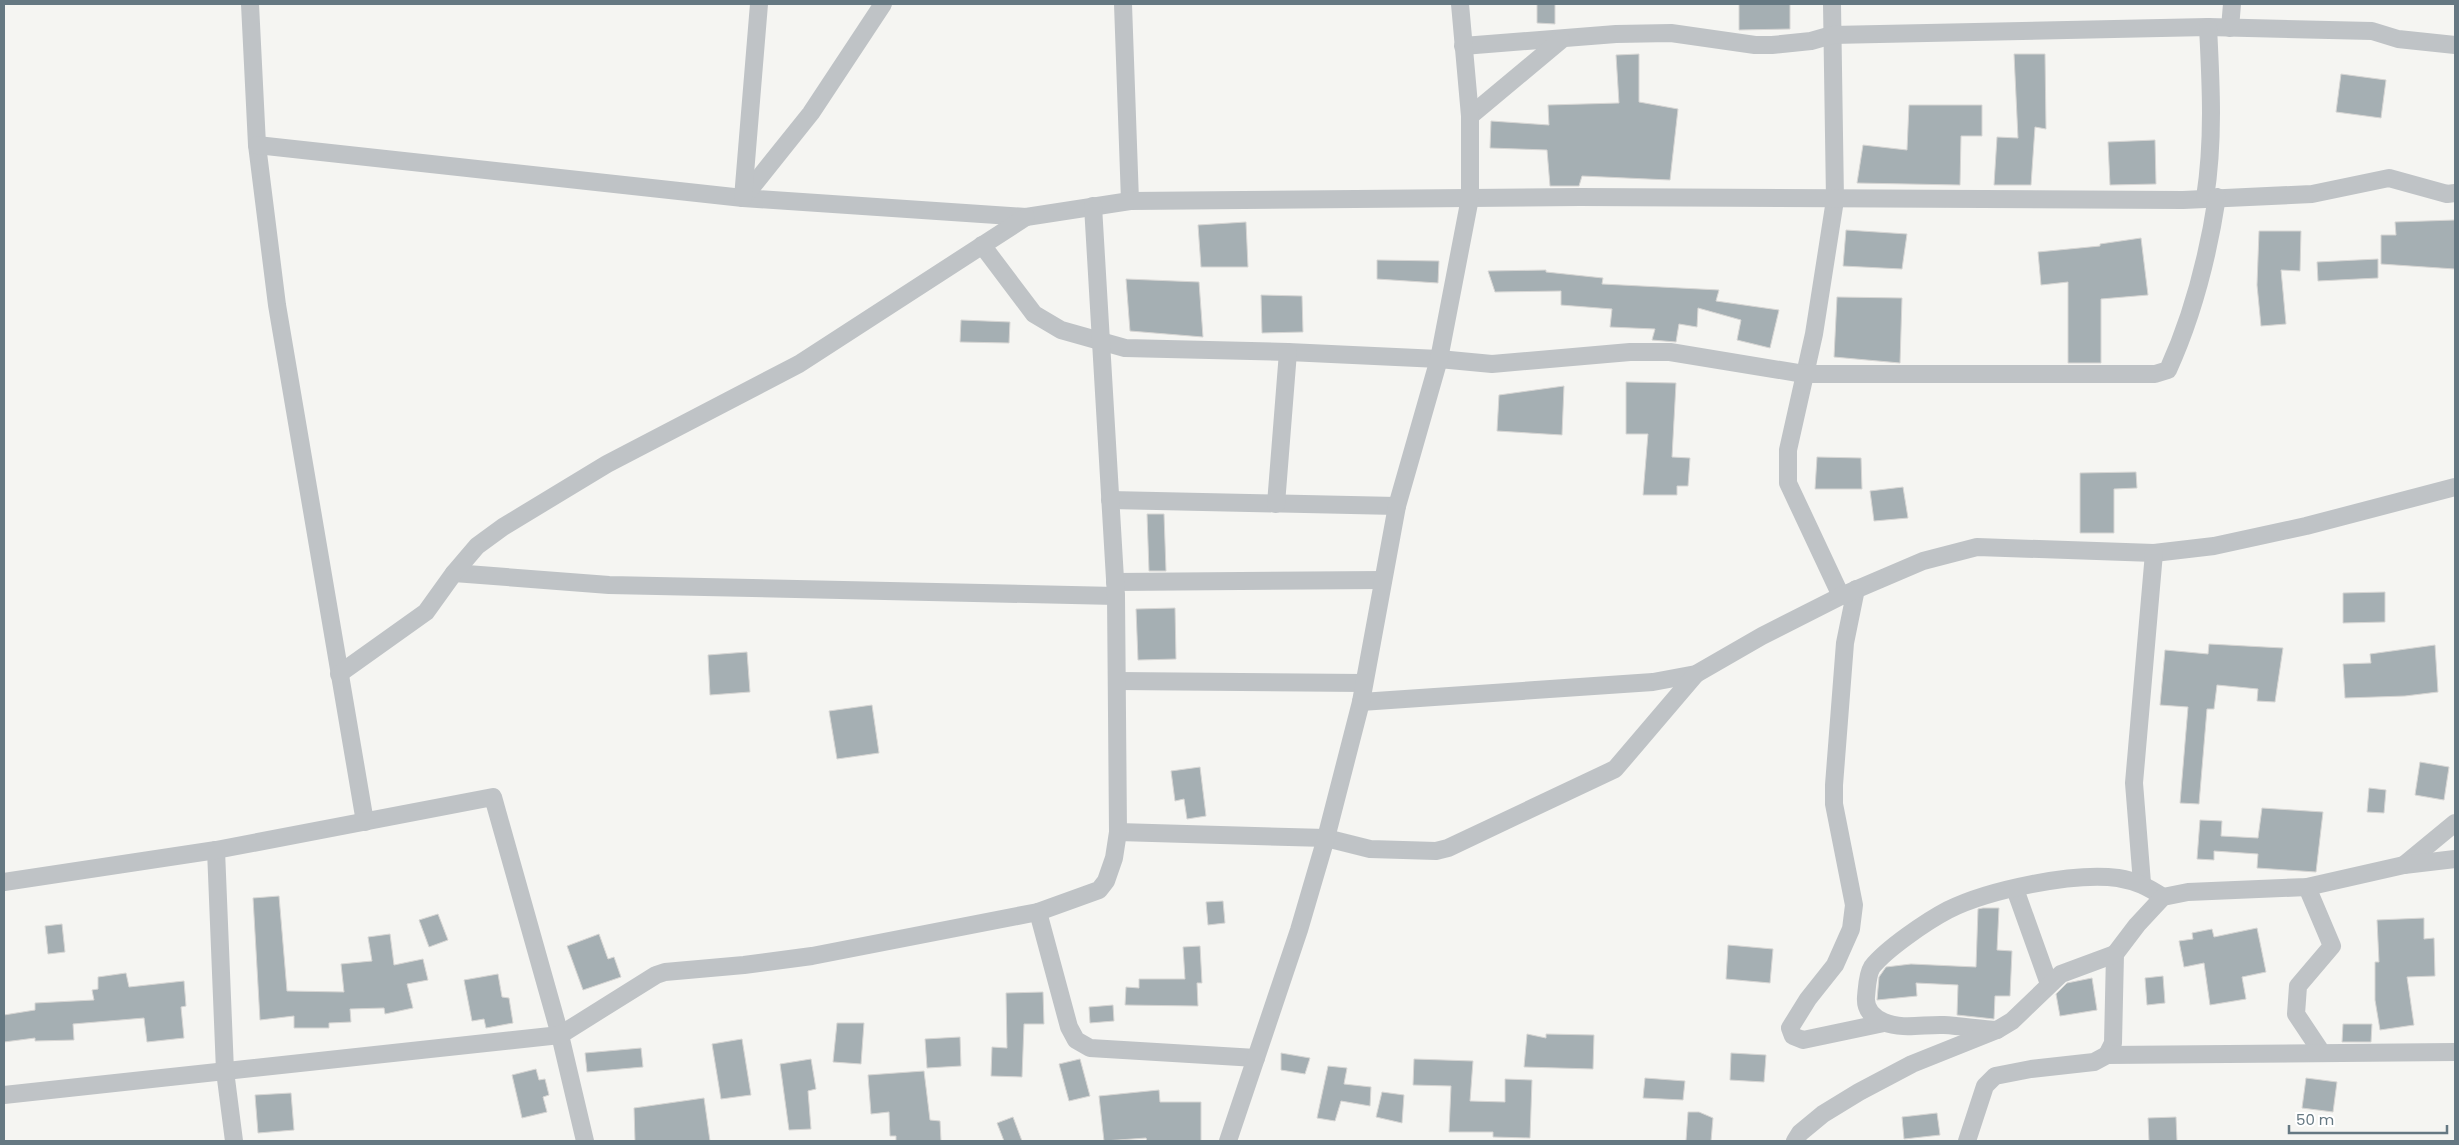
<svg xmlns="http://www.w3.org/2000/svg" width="2459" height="1145" viewBox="0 0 2459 1145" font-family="Poppins,sans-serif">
  <rect width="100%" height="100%" fill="#f5f5f2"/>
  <g fill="#a5afb3" stroke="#d7d6d4">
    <path d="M1537,4H1555V24L1537,23Z"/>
    <path d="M1739,4H1790V29L1739,30Z"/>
    <path d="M1639,54V102L1678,109L1670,180L1582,176L1579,186H1550L1547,150L1490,148L1491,121L1549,125L1548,105L1619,103L1616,55Z"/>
    <path d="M2014,54H2045L2046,129L2035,127L2031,185H1994L1997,137L2018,138Z"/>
    <path d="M2341,74L2386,80L2381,118L2336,112Z"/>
    <path d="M1909,105H1982V136H1961L1960,185L1857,183L1863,145L1907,150Z"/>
    <path d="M2155,140L2156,184L2110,185L2108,142Z"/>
    <path d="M2455,220V269L2381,264V235H2396L2395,222Z"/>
    <path d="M1246,222L1248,267H1201L1198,225Z"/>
    <path d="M1846,230L1907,234L1902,269L1843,266Z"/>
    <path d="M2259,231H2301L2300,271L2281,270L2286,324L2261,326L2257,285Z"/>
    <path d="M2141,238L2148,295L2101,299V363H2068V282L2041,285L2038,252L2100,246V244Z"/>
    <path d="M2378,259V278L2318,281L2317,262Z"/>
    <path d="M1377,260L1439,261L1438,283L1377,279Z"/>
    <path d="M1546,270V272L1603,278L1602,284L1719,290L1716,301L1779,310L1770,348L1737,340L1741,320L1698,308L1697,327L1679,324L1676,342L1652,340L1655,329L1610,327L1612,309L1561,305V291L1495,292L1488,271Z"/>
    <path d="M1126,279L1199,282L1203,337L1130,331Z"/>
    <path d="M1261,295L1302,296L1303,332L1262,333Z"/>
    <path d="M1837,297L1902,298L1900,363L1834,357Z"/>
    <path d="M961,320L1010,322L1009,343L960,342Z"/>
    <path d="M1626,382L1676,383L1672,457L1690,458L1688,486H1677V495H1643L1648,434H1626Z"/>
    <path d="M1564,386L1562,435L1497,431L1499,395Z"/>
    <path d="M1817,457L1861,458L1862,489H1815Z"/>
    <path d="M2136,472L2137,488L2114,489V533H2080V473Z"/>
    <path d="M1903,487L1908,518L1874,521L1870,491Z"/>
    <path d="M1147,514H1164L1166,571H1149Z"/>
    <path d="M2385,592V622L2343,623V593Z"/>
    <path d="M1175,608L1176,659L1138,660L1136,609Z"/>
    <path d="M2209,644L2283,648L2275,702L2257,701L2258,689L2217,685L2214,709H2207L2199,804L2180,803L2188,707L2160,705L2165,650L2208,654Z"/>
    <path d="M2435,645L2438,692L2405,696L2345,698L2343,664L2371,663L2370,654Z"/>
    <path d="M747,652L750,692L710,695L708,655Z"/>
    <path d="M872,705L879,753L837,759L829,711Z"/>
    <path d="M2420,762L2449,767L2444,800L2415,795Z"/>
    <path d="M1200,767L1206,816L1187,819L1184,799L1175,801L1171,771Z"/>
    <path d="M2369,788L2386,790L2384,813L2367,812Z"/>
    <path d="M2262,808L2323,812L2316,872L2257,868L2258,854L2214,851V860L2197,859L2200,820L2222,821L2221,836L2258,838Z"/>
    <path d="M279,896L287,991L344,992L341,964L372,961L368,937L390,934L394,965L423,959L428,980L407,984L413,1008L385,1014L384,1008L350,1009L351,1022L329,1023V1028H294V1016L260,1020L253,898Z"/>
    <path d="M1223,901L1225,923L1208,925L1206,902Z"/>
    <path d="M1983,908H1999L1997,950L2012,951L2010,996H1995L1994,1019L1957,1015L1958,985L1916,983L1917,996L1877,1000L1879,977L1886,967L1911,964L1976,967L1978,909Z"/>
    <path d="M438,914L448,940L429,947L419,920Z"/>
    <path d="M2424,918V939L2434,938L2435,976L2407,977L2414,1025L2380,1030L2375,1000V962H2379L2377,920Z"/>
    <path d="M62,924L65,952L48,954L45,926Z"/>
    <path d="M2257,928L2266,972L2242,977L2246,999L2210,1005L2204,963L2184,967L2179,941L2193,939L2192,933L2212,929L2214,937Z"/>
    <path d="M599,934L608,959L614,957L621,977L583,990L567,946Z"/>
    <path d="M1728,945L1773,949L1770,983L1726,979Z"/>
    <path d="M1200,946L1202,983H1197L1198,1006L1125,1005L1126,987L1139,988V979H1185L1183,947Z"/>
    <path d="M126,973L129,987L184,981L186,1006L181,1007L184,1038L147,1042L144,1018L73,1024L74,1040L35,1041V1038L4,1042V1015L35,1010V1003L94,1000L92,990L98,989V977Z"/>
    <path d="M498,974L502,997L509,998L513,1023L486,1028L484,1019L472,1021L464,980Z"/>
    <path d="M2163,976L2165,1003L2147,1005L2145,978Z"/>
    <path d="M2092,978L2097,1010L2060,1016L2056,994L2067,983Z"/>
    <path d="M1043,992L1044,1024H1024L1022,1077L991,1076L992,1047L1007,1048L1006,993Z"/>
    <path d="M1113,1005L1114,1021L1090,1023L1089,1007Z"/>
    <path d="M837,1023H864L861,1064L833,1062Z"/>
    <path d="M2343,1024H2372L2371,1042H2342Z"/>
    <path d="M1527,1034L1546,1038V1034L1594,1035L1593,1069L1524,1067Z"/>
    <path d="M960,1037L961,1066L927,1068L925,1039Z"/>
    <path d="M742,1039L751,1095L721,1099L712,1044Z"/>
    <path d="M641,1048L643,1067L587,1072L585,1053Z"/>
    <path d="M1281,1053L1310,1058L1305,1074L1281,1070Z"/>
    <path d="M1731,1053L1766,1055L1764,1082L1730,1080Z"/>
    <path d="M811,1059L816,1089L808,1091L811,1129L789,1130L780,1064Z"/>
    <path d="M1080,1059L1090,1096L1069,1101L1059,1064Z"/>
    <path d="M1414,1059L1473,1061L1470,1101L1505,1102V1079L1532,1080L1530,1138L1493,1137V1132H1449L1451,1086L1413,1085Z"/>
    <path d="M1328,1066L1347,1068L1344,1084L1371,1087L1370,1106L1341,1101L1335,1121L1317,1118Z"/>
    <path d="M536,1069L539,1080L545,1079L549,1095L543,1097L547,1112L522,1118L512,1075Z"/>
    <path d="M924,1071L930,1120L940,1121L941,1141H896V1136H890L889,1112L871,1114L868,1075Z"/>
    <path d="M1645,1078L1685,1081L1683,1100L1643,1098Z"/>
    <path d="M2306,1078L2337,1082L2333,1112L2302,1108Z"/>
    <path d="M1159,1090L1160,1102H1201V1141H1147L1146,1138L1104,1141L1099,1096Z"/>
    <path d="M1382,1092L1404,1095L1402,1123L1376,1117Z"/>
    <path d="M291,1093L294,1130L258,1133L255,1095Z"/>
    <path d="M704,1098L710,1141H635L634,1108Z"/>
    <path d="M1688,1112H1699L1713,1118L1711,1141H1686Z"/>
    <path d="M1937,1113L1940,1135L1904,1139L1902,1117Z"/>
    <path d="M1013,1117L1022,1141H1004L997,1123Z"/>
    <path d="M2176,1117L2177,1141H2149L2148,1118Z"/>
  </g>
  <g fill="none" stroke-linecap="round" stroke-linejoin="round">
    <g stroke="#bfc3c6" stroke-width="18">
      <path d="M250,4L257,145L277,305L365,822"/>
      <path d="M1123,4L1130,201"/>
      <path d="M1832,4L1835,200L1814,334L1788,450V483L1841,596"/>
      <path d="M2230,28L2232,4"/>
      <path d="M1463,46L1616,34L1671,33L1755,45H1772L1811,41L1832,35L2208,27L2372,31L2398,39L2455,45"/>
      <path d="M1470,116L1561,40"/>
      <path d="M257,145L743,198L1026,217L1130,201L1580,197L2183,200L2312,194L2389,178L2447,194L2455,193"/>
      <path d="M743,198L811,113L883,4"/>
      <path d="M743,198L759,4"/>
      <path d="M2205,198C2214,141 2211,85 2208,27"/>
      <path d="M982,245L1034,314L1061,330L1125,348L1288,352L1439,359L1492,364L1630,352H1670L1804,374H2155L2168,370C2193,315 2208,256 2217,197"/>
      <path d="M1110,500L1397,506"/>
      <path d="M1276,504L1288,352"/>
      <path d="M454,573L609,585L1116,596"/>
      <path d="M1115,582L1383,580"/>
      <path d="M1856,589L1845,643L1834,785V804L1854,905L1851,929L1835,965L1808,999L1790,1028L1793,1036L1803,1040L1884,1023"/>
      <path d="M339,674L426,612L454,573L477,546L503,527L607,464L799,364L1026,217"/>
      <path d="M1117,681L1364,683"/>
      <path d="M1361,702L1653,682L1696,674L1762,636L1841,596L1923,561L1977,547L2154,553L2214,546L2306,526L2455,487"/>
      <path d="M1118,832L1326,838L1370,849L1436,851L1448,848L1615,769L1696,674"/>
      <path d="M216,850L225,1071L234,1141"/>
      <path d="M2404,865L2455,823"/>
      <path d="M4,882L216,850L493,797L560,1035L585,1141"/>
      <path d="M2142,883L2134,783L2154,553"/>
      <path d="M2307,887L2332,946L2298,986L2296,1014L2322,1053"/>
      <path d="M2015,889L2049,984"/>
      <path d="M1038,912L1069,1027L1076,1040L1090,1048L1256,1058"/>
      <path d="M1997,1030C1980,1029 1962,1026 1944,1025C1925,1024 1902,1030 1884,1022C1872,1017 1865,1009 1866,997C1867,988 1867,975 1872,967C1886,949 1927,921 1948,910C1988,890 2073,872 2118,878C2136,881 2148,887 2163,897"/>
      <path d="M2107,1055L2113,1043L2115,954L2137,925L2163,897L2188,892L2307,887L2404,865L2455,859"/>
      <path d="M4,1095L560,1035L656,975L665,972L744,965L812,956L1038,912L1099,890L1106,881L1114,858L1118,832L1116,596L1093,206"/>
      <path d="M1228,1141L1299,930L1326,838L1361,702L1397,506L1439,359L1470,198V116L1460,4"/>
      <path d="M1795,1141L1800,1133L1823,1114L1859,1092L1912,1064L1997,1030L2012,1021L2061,974L2115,954"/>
      <path d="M1967,1141L1985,1086L1995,1076L2031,1069L2094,1062L2107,1055L2455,1052"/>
    </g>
  </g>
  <rect width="2459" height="1145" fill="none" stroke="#657882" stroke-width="10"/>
  <path d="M2289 1125v8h158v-8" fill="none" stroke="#657882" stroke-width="2.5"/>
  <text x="2296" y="1125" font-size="15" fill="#657882" stroke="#ffffff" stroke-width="4" paint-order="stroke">50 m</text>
</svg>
